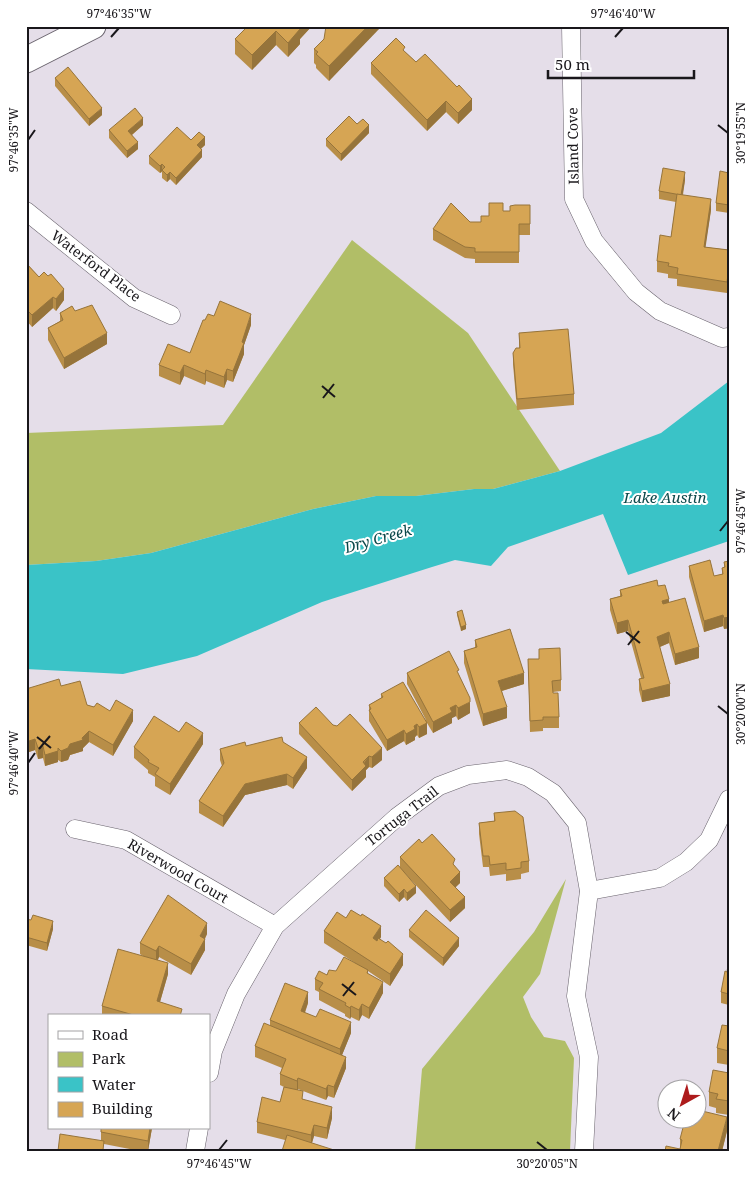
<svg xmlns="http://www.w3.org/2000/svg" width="755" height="1177" viewBox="0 0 755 1177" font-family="'Noto Serif',serif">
  <rect width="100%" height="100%" fill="#e5dee9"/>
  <g fill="#b1be67">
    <path d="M352,240L468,333L560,471L493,489H474L416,496H376L313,509L151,553L96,561L26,565V433L223,425Z"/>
    <path d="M566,879L540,974L523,997L531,1017L544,1037L565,1041L574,1058L570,1151H415L422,1069L534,932Z"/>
  </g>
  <path fill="#3ac3c7" d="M729,381V541L628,575L603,514L508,547L491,566L455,560L432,567L322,602L197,656L123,674L26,669V565L96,561L151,553L313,509L376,496H416L474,489H493L560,471L661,433Z"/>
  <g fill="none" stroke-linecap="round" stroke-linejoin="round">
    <g stroke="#6a646e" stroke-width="19">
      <g id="street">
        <path d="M571,26L574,199L594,241L636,292L660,311L722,338L729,337"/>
        <path d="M26,211L134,298L171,315"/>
        <path d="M75,829L126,840L275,926"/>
        <path d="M589,891L660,878L686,862L709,840L729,799"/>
        <path d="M209,1073L213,1051L236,994L275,926L397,817L439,786L468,775L507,770L528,777L553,793L577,823L589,891L576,996L589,1057L584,1151"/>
        <path d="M195,1151L199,1128"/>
      </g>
    </g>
    <g stroke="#6a646e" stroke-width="27">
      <path id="secondary" d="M26,60L93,26"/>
    </g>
    <use href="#street" stroke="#fff" stroke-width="18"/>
    <use href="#secondary" stroke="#fff" stroke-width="25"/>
  </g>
  <g fill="#b88e48">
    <path d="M248,26H312L300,39V44L288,57L276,45L252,70L235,54V39Z"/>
    <path d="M381,26L329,81L316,68V65L314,63V49L324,39Z"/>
    <path d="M405,52L416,62L457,87L472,110L458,124L446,112L427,131L371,74V63Z"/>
    <path d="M55,78L102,115L89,126L55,86Z"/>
    <path d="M357,124L369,133L341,161L326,146V139Z"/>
    <path d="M143,125L132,135L138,149L127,158L109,138V130Z"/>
    <path d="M191,140L205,145L201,149L202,157L176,185L170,179L167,182L162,178V172L160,173L149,164V156Z"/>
    <path d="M729,173V213L716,211V203Z"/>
    <path d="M685,180L683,195L711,210L705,247L729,250L727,293L677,286V279L668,278V274L657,272V261L671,237L676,202L659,199V191Z"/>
    <path d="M530,205V235H519V263H475V259L465,258L433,240V229L470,222H481L489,216L503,211H510Z"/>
    <path d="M26,263L39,277L64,300L56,311L53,308L32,327L26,320Z"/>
    <path d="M75,311L107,344L64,369L48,340V328L60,321V313Z"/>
    <path d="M214,316L251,325L244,345V354L233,382L227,380L224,388L206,381L205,385L184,376L180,385L159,376V365L190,353L205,320Z"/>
    <path d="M519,333L574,394V405L517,410L513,364V353L519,348Z"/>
    <path d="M729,561V628L724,629L723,626L704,632L689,577V566L714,576L722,574V568H724V562Z"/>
    <path d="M658,586L669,603L699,658L675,665L669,643L660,647L670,696L642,702L639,690V679L641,678L628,631L617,634L610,610V599L620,596V590Z"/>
    <path d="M457,612L466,629L461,631L457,615Z"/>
    <path d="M475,640L524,684L502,691L507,718L483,726L464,663V651L475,648Z"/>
    <path d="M539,649L561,680V691L553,692L559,717V728H543V731L530,732L528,659H539Z"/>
    <path d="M407,673L459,675L470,713L458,720L456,716L452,718V723L433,733L427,723V734L419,738L417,735L415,737V740L406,745L404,741L387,751L369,721V705L381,698V694L426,720L407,684Z"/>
    <path d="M61,686L87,705L110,711L133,721L113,756L89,742L83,748V751L70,755L68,760L61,762L58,760V762L45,766L43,758L38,759L35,750L29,752L26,749V689Z"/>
    <path d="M299,723L333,725L382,760L372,768L369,767L366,770V777L352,791L299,734Z"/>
    <path d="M179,732L203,744L170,795L155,786V777L148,773V770L134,758V747Z"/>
    <path d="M283,742L307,768L293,789L287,785L245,795L223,827L199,813V801L222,766L220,760V749Z"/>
    <path d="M494,813L529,861V872L521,874V879L506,881V874L490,876L489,867H483L479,834V823L494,821Z"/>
    <path d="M422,843L455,866L460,883L455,887L465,908L450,922L400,868V857Z"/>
    <path d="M384,878L416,893L407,901L404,897L399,902L384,886Z"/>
    <path d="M346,918L381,937L380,939L403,965L390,986L368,971V974L383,993L369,1019L362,1015L359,1021L351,1017L350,1019L345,1016V1014L319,1000V992L315,990V979L336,971L355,963L324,943V931Z"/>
    <path d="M26,919L53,929L47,951L26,945Z"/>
    <path d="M409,930L459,946L443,966L409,937Z"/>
    <path d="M207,934L205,939V950L191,975L159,957L158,960L168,974L160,1002L182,1016H102V1006L143,956L140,954V943Z"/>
    <path d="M729,965V1005L721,1003V992Z"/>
    <path d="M308,1003L305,1013L351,1033L342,1055L346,1068L334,1098L328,1096L326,1100L298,1089V1090L303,1100L332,1118L327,1139L314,1136L312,1143L285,1140L257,1133V1122L280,1102L284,1087L280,1085V1074L282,1068L255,1057V1046L270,1026V1020Z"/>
    <path d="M729,1026V1065L717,1063V1048Z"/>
    <path d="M729,1073V1115L716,1113V1108L709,1106V1092Z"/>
    <path d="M152,1128L148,1151H140L104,1144L58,1151L101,1141V1132Z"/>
    <path d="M727,1131L722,1151H665L680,1149V1139Z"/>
  </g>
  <g fill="#96743b">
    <path d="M298,26H312L300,39V44L288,57V43Z"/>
    <path d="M368,26L381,27L329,81V66Z"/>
    <path d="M276,31V45L252,70V55Z"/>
    <path d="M472,99V110L458,124V113Z"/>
    <path d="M446,101V112L427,131V120Z"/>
    <path d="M102,108V115L89,126V119Z"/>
    <path d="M143,118V125L128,138V131Z"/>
    <path d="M369,125V133L341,161V154Z"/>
    <path d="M205,137V145L197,152V145Z"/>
    <path d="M138,142V149L127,158V151Z"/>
    <path d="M202,150V157L176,185V178Z"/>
    <path d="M162,164V171L160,173V166Z"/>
    <path d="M170,172V179L167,182V175Z"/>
    <path d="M685,172V180L681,203V195Z"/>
    <path d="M711,199V210L704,258V247Z"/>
    <path d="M729,267V278L727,293V282Z"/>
    <path d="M64,289V300L56,311V299Z"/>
    <path d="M53,297V308L32,327V315Z"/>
    <path d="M251,314V325L244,345V354L233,382V371Z"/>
    <path d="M107,333V344L64,369V358Z"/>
    <path d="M184,365V376L180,385V373Z"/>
    <path d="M227,369V380L224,388V377Z"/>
    <path d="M206,370V381L205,385V374Z"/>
    <path d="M669,599V610L662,612V601Z"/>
    <path d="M723,615V626L704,632V621Z"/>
    <path d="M729,617V628L724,629V618Z"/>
    <path d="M628,620V631L617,634V623Z"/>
    <path d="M466,625V629L461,631V627Z"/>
    <path d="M669,632V643L657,648V637Z"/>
    <path d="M699,647V658L675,665V654Z"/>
    <path d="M524,673V684L498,692V681Z"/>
    <path d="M670,684V696L642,702V691Z"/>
    <path d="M470,702V713L458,720V708Z"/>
    <path d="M456,705V716L452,718V723L433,733V722L450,708Z"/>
    <path d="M507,707V718L483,726V714Z"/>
    <path d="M133,710V721L113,756V745Z"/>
    <path d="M427,723V734L419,738V727Z"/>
    <path d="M417,724V735L415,737V740L406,745V734L414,726Z"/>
    <path d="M404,730V741L387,751V740Z"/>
    <path d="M89,731V742L83,748V751L70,755L68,760L61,762V751L70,744L82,738Z"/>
    <path d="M203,733V744L170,795V784Z"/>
    <path d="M35,739V750L29,752V741Z"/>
    <path d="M43,746V758L38,759V748Z"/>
    <path d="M382,748V760L372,768V757Z"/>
    <path d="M58,751V762L45,766V755Z"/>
    <path d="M369,756V767L366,770V777L352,791V780Z"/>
    <path d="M307,757V768L293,789V778Z"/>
    <path d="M287,774V785L245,795L223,827V816L245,784Z"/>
    <path d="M460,872V883L450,893V882Z"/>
    <path d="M416,886V893L407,901V893Z"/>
    <path d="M404,889V897L399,902V894Z"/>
    <path d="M465,897V908L450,922V910Z"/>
    <path d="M53,921V929L47,951V943Z"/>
    <path d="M207,923V934L200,947V936Z"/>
    <path d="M381,926V937L373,949V938Z"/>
    <path d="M459,938V946L443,966V958Z"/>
    <path d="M205,939V950L191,975V964Z"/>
    <path d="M159,946V957L156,963V951Z"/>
    <path d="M403,954V965L390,986V974Z"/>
    <path d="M168,963V974L157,1012V1001Z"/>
    <path d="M383,982V993L369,1019V1008Z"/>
    <path d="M308,992V1003L301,1022V1011Z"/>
    <path d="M362,1004V1015L359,1021V1010Z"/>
    <path d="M351,1006V1017L350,1019V1008Z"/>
    <path d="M351,1022V1033L340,1060V1049Z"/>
    <path d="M346,1057V1068L334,1098V1087Z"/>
    <path d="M298,1078V1089L297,1093V1081Z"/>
    <path d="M328,1085V1096L326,1100V1089Z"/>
    <path d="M332,1107V1118L327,1139V1128Z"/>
    <path d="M727,1117V1131L722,1151H718Z"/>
    <path d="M314,1125V1136L311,1146V1135Z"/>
    <path d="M150,1128H152L148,1151V1141Z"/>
  </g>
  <g fill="#d6a554" stroke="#96743b">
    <path d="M248,26H298V27L300,29L288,43L276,31L252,55L235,39Z"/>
    <path d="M326,26H368L329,66L316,54L318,52L314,49L324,39Z"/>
    <path d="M396,38L405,47L403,50L416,62L425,54L457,87L459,85L472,99L458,113L446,101L427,120L371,63Z"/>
    <path d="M68,67L102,108L89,119L55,78Z"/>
    <path d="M135,108L143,118L128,131L138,142L127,151L109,130Z"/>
    <path d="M349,116L357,124L363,119L369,125L341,154L326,139Z"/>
    <path d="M177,127L191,140L199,132L205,137L197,145L202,150L176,178L170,172L167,175L162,170L165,167L162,164L160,166L149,156Z"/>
    <path d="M663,168L685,172L681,195L659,191Z"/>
    <path d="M720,171L729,173V205L716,203Z"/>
    <path d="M677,194L711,199L704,247L729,250V267L727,282L677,274L678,268L668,266L669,263L657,261L660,235L671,237Z"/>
    <path d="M451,203L470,222H481V216H489V203H503V211H510V206L515,205H530V224H519V252H475V248L465,247L433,229Z"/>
    <path d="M26,263L39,277L44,272L48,276L51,274L64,289L56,299L53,297L32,315L26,309Z"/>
    <path d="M220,301L251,314L242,342L244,343L233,371L227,369L224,377L206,370L205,374L184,365L180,373L159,365L168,344L190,353L203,320H205L208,314L214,316Z"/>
    <path d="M92,305L107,333L64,358L48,328L63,320L60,313L72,306L75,311Z"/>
    <path d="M568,329L574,394L517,399L513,353L516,348H520L519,333Z"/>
    <path d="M710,560L714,576L723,574L722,568L725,567L724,562L729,561V617L724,618L723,615L704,621L689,566Z"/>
    <path d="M657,580L658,586L665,585L669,599L662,601L663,604L685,598L699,647L675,654L669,632L657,637L670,684L642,691L639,679L644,678L628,620L617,623L610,599L622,596L620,590Z"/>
    <path d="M462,610L466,625L461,627L457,612Z"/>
    <path d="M510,629L524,673L498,681L507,707L483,714L464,651L477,647L475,640Z"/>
    <path d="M560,648L561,680L552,681L553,693H558L559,717H543V720L530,721L528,659H539V649Z"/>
    <path d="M449,651L459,670L457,671L470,698V702L458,708L456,705L450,708L452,712L433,722L407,673Z"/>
    <path d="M59,679L61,686L80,681L87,705L94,707L97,703L110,711L116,700L133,710L113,745L89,731L82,738L83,740L70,744L68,748L61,751L58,748V751L45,755L43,746L38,748L35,739L29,741L26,738V721H28L26,713V689Z"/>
    <path d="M403,682L427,723L419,727L417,724L414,726L415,729L406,734L404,730L387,740L369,710L371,709L369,705L383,697L381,694Z"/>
    <path d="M316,707L333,725L337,726L350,714L382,748L372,757L369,756L363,762L366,766L352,780L299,723Z"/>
    <path d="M154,716L179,732L186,722L203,733L170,784L155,774L159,768L148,762L149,760L134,747Z"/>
    <path d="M282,737L283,742L307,757L293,778L287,774L245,784L223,816L199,801L224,763L220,749L245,742L246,746Z"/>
    <path d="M515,811L523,817L529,861L521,862V868L506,870V863L490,865L489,856H483L479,823L495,821L494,813Z"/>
    <path d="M432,834L455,859L453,864L460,872L450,882L465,897L450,910L400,857L419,839L422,843Z"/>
    <path d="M398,865L416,886L407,893L404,889L399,894L384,878Z"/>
    <path d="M168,895L207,923L200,936L205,939L191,964L159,946L156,951L140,943Z"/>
    <path d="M351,910L361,916L362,914L381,926L373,938L377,941L378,938L386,943L388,941L403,954L390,974L324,931L337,912L346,918Z"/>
    <path d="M426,910L459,938L443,958L409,930Z"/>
    <path d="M33,915L53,921L47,943L26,937V919L31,920Z"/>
    <path d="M118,949L168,963L157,1001L182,1009L180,1016H137L102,1006Z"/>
    <path d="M344,957L368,970L367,973L383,982L369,1008L362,1004L359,1010L351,1006L350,1008L345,1005L346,1003L319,989L323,983L315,979L319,971L327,975L329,970L336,971Z"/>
    <path d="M728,965H729V994L721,992L725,971L727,972Z"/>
    <path d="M285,983L308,992L301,1011L316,1017L320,1009L351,1022L340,1049L270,1020Z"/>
    <path d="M264,1023L346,1057L334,1087L328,1085L326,1089L298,1078L297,1081L280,1074L286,1059L255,1046Z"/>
    <path d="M722,1025L729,1026V1051L717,1048Z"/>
    <path d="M713,1070L729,1073V1101L716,1099L718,1094L709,1092Z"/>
    <path d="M284,1087L303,1091L302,1099L332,1107L327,1128L314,1125L311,1135L257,1122L262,1097L280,1102Z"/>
    <path d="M698,1110L727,1117L718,1151H665L666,1146L680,1149L682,1140L680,1139L685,1120H698Z"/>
    <path d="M101,1128H150L148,1141L101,1132Z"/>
    <path d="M60,1134L104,1141L103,1150L108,1151H58Z"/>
    <path d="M287,1135L334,1150V1151H282Z"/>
  </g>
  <path fill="none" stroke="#19171b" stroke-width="2" d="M111,37L119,28M615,37L623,28M718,125L728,133M28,140L35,130M322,386L335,397M323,398L334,384M720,531L728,521M626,632L640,643M628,645L639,631M718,706L728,714M37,737L51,748M39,749L50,736M28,763L35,753M342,984L356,995M343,996L354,982M537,1142L547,1150M219,1150L227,1140"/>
  <g text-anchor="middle" stroke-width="4" stroke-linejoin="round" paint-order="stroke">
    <g font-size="14" fill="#19171b" stroke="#fff">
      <text transform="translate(573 146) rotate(-91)" y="5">Island Cove</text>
      <text transform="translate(96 266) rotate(37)" y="5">Waterford Place</text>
      <text transform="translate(402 816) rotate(-38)" y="5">Tortuga Trail</text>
      <text transform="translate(178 871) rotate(30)" y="5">Riverwood Court</text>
    </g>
    <g font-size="15" font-style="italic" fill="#0b484a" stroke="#fff">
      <text x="665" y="503">Lake Austin</text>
      <text transform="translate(378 539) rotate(-16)" y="5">Dry Creek</text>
    </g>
  </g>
  <rect width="755" height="1177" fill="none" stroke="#ffffff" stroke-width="55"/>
  <rect x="48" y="1014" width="162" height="115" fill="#ffffff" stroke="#a3a2a4"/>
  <rect x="58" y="1031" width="25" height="8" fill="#ffffff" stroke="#a3a2a4"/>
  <text x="92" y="1040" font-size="15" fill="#19171b">Road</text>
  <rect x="58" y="1052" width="25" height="15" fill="#b1be67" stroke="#a3a2a4"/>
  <text x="92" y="1064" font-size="15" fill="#19171b">Park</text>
  <rect x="58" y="1077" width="25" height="15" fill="#3ac3c7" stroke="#a3a2a4"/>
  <text x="92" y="1090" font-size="15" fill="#19171b">Water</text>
  <rect x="58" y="1102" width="25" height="15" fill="#d6a554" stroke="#a3a2a4"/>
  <text x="92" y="1114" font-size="15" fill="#19171b">Building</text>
  <g transform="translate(682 1104) rotate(219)"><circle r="24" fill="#ffffff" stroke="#a3a2a4"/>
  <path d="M0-4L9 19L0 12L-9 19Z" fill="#ad1b1c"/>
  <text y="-8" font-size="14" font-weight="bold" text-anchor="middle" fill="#19171b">N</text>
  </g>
  <path d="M548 70v8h146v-8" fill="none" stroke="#19171b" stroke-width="2.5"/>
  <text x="555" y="70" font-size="15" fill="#19171b" stroke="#ffffff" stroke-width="4" paint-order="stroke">50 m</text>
  <rect x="28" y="28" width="700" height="1122" fill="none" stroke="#19171b" stroke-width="2"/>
  <g font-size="12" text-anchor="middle" fill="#19171b">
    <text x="119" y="18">97°46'35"W</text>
    <text x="623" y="18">97°46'40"W</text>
    <text transform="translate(741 133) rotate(-90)" y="4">30°19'55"N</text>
    <text transform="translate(14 140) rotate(-90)" y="4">97°46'35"W</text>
    <text transform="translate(741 521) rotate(-90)" y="4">97°46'45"W</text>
    <text transform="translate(741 714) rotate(-90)" y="4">30°20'00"N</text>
    <text transform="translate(14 763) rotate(-90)" y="4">97°46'40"W</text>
    <text x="219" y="1168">97°46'45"W</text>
    <text x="547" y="1168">30°20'05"N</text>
  </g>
</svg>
